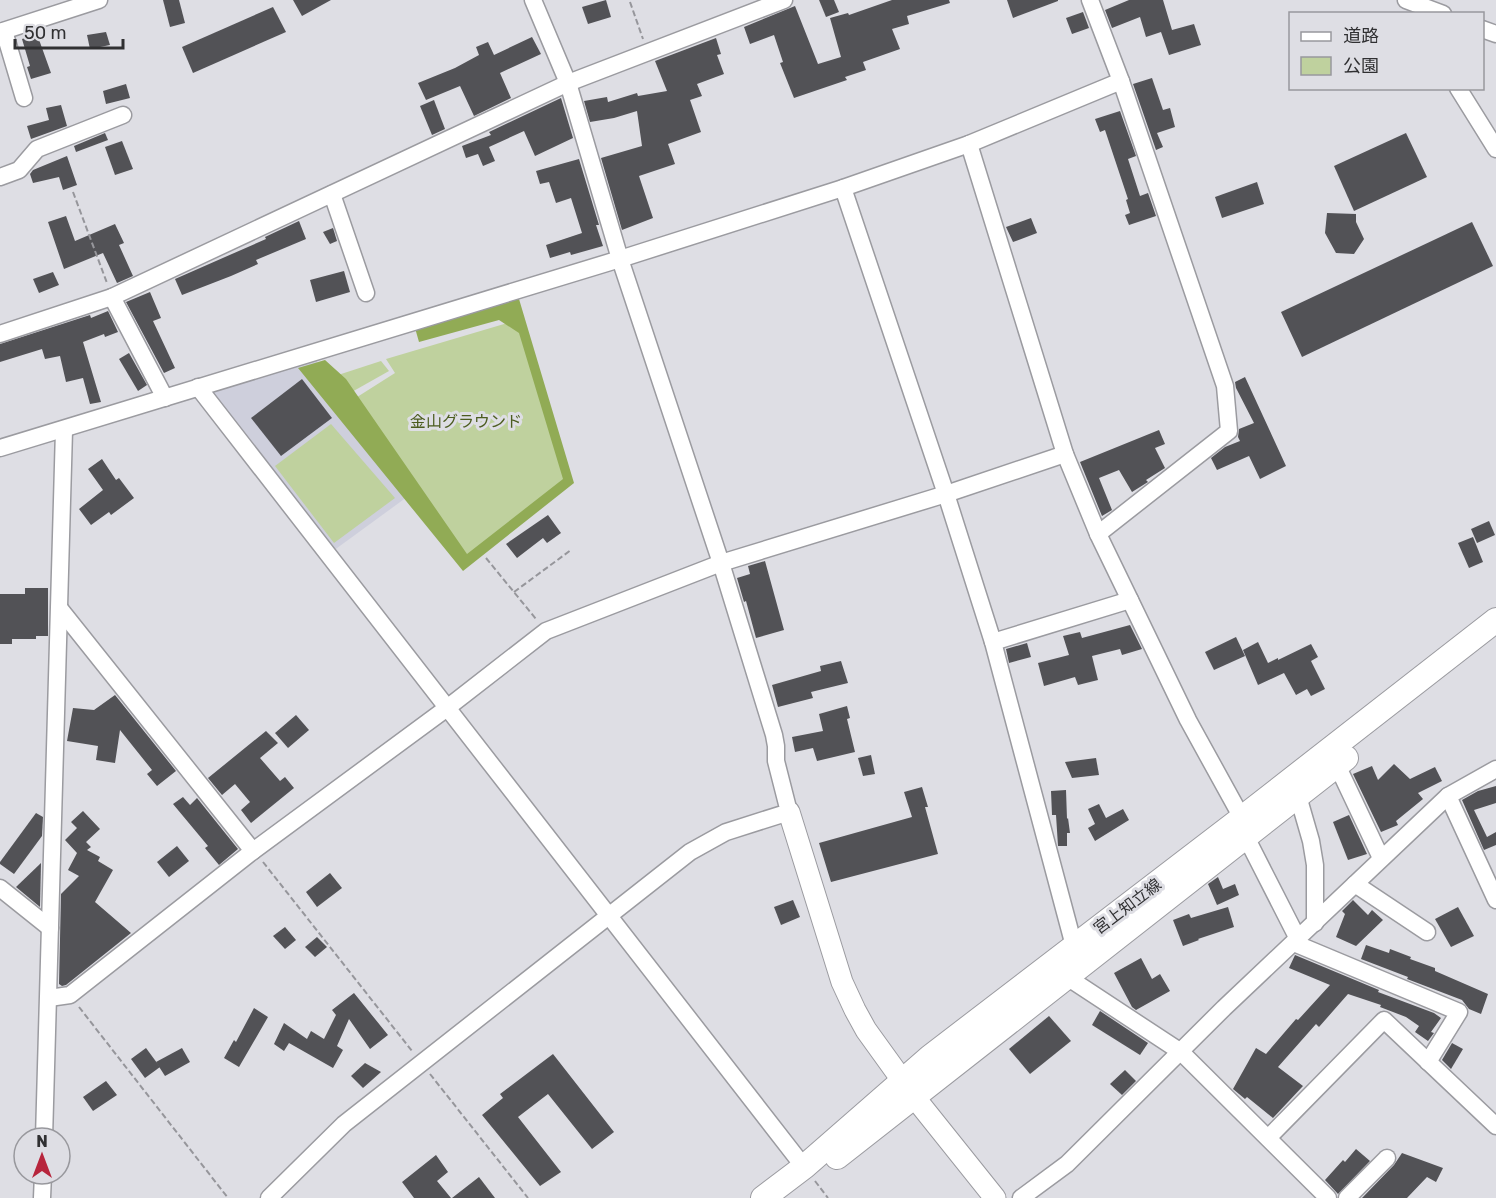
<svg xmlns="http://www.w3.org/2000/svg" width="1496" height="1198" viewBox="0 0 1496 1198" font-family="Rubik,'Noto Sans JP',sans-serif">
  <rect width="100%" height="100%" fill="#dedee4"/>
  <path fill="#cecfdc" d="M314,357L407,497L333,551L209,390Z"/>
  <g fill="#bfd19e">
    <path d="M518,320L568,482L466,562L354,399L395,373L386,359Z"/>
    <path d="M381,361L389,371L350,393L338,375Z"/>
    <path d="M331,424L395,498L334,543L275,466Z"/>
  </g>
  <path fill="#91ab55" d="M519,299L574,483L463,571L298,368L325,360L346,379L467,554L563,479L519,333L499,320L419,342L415,328Z"/>
  <g fill="#525256">
    <path d="M163,0H179L185,23L170,27Z"/>
    <path d="M293,0H331L302,16Z"/>
    <path d="M606,0L611,17L588,24L582,7Z"/>
    <path d="M819,0H834L839,12L826,17Z"/>
    <path d="M892,0H949L950,3L907,16L909,24L892,29L900,49L863,62L866,70L845,77L847,80L794,98L780,63L783,62L774,35L750,44L744,27L795,6L818,64L841,57L830,18L848,13L849,15Z"/>
    <path d="M1007,0H1058V1L1013,18Z"/>
    <path d="M1129,0H1163L1172,30L1194,24L1201,45L1169,55L1161,32L1146,37L1140,17L1112,28L1105,10Z"/>
    <path d="M273,7L286,32L193,73L182,47Z"/>
    <path d="M1083,12L1089,28L1072,34L1066,18Z"/>
    <path d="M106,32L110,45L90,49L87,35Z"/>
    <path d="M37,34L51,73L31,79L27,67L30,66L22,39Z"/>
    <path d="M532,37L541,54L500,73L511,98L474,116L460,86L426,100L418,83L455,68L479,55L476,47L488,42L494,55Z"/>
    <path d="M716,38L721,54L717,55L724,74L697,84L702,96L690,100L701,132L668,144L675,164L639,176L653,218L622,230L601,158L642,146L637,111L614,118L590,122L584,101L607,97L608,102L637,93L638,96L667,91L655,61Z"/>
    <path d="M1152,78L1163,110L1170,108L1175,127L1157,133L1163,147L1156,150L1133,84Z"/>
    <path d="M126,84L130,98L106,104L103,91Z"/>
    <path d="M561,98L573,138L535,156L524,131L489,147L495,161L483,166L478,154L466,158L462,146L491,135L489,132Z"/>
    <path d="M434,100L445,129L432,135L420,106Z"/>
    <path d="M61,105L67,126L31,139L27,126L49,120L46,108Z"/>
    <path d="M1120,111L1136,156L1128,159L1140,196L1148,193L1156,216L1129,225L1125,215L1130,213L1126,200L1128,199L1105,130L1100,132L1095,119Z"/>
    <path d="M105,133L108,140L76,152L74,146Z"/>
    <path d="M1406,133L1427,177L1354,211L1334,166Z"/>
    <path d="M122,141L133,169L115,175L105,147Z"/>
    <path d="M67,156L77,185L63,190L59,177L33,183L30,174L33,170Z"/>
    <path d="M579,159L599,225H596L603,246L571,255L570,252L550,258L546,245L582,233L571,198L556,203L549,182L540,184L536,171Z"/>
    <path d="M1257,182L1264,204L1222,218L1215,197Z"/>
    <path d="M1327,213L1356,214V222L1364,239L1354,254L1336,253L1325,233Z"/>
    <path d="M66,216L75,241L115,224L124,243L119,245L133,276L117,283L103,253L64,269L48,222Z"/>
    <path d="M1031,218L1037,233L1013,242L1006,227Z"/>
    <path d="M299,221L306,239L256,260L258,264L231,276L182,295L175,279L266,239L265,237Z"/>
    <path d="M1472,222L1493,266L1302,357L1281,312Z"/>
    <path d="M333,228L337,241L330,244L323,232Z"/>
    <path d="M344,271L350,292L316,302L310,280Z"/>
    <path d="M53,272L59,285L39,293L33,279Z"/>
    <path d="M150,292L161,318L153,321L175,368L164,373L126,302Z"/>
    <path d="M108,311L118,332L105,337L104,334L83,342L101,402L90,404L83,378L66,382L60,356L45,359L42,349L0,362V344L90,315L91,318Z"/>
    <path d="M129,353L147,385L138,391L119,359Z"/>
    <path d="M1245,377L1286,466L1260,479L1249,456L1217,470L1211,458L1225,447L1240,441L1238,437L1239,429L1254,423L1236,388L1235,382Z"/>
    <path d="M302,379L332,418L281,456L251,418Z"/>
    <path d="M1159,430L1165,444L1155,448L1165,468L1146,480L1148,482L1132,492L1119,470L1099,478L1112,510L1102,516L1080,462Z"/>
    <path d="M102,459L116,480L119,478L134,498L111,515L109,512L91,525L79,509L103,490L88,469Z"/>
    <path d="M548,515L561,533L547,543L543,538L517,558L506,544Z"/>
    <path d="M1489,521L1495,535L1477,543L1471,529Z"/>
    <path d="M1473,537L1483,562L1469,568L1458,543Z"/>
    <path d="M765,561L784,630L756,638L746,601L744,602L737,578L750,574L748,566Z"/>
    <path d="M25,588H48V636H36V639H12V644H0V594H25Z"/>
    <path d="M1130,625L1142,649L1122,655L1120,649L1092,656L1098,680L1078,685L1075,677L1044,686L1038,663L1069,655L1063,636L1080,632L1082,638Z"/>
    <path d="M1236,637L1245,656L1214,670L1205,652Z"/>
    <path d="M1258,642L1268,663L1278,658V660L1311,644L1318,657L1311,661L1325,689L1311,696L1307,689L1296,695L1284,673L1258,685L1243,650Z"/>
    <path d="M1027,643L1031,657L1009,663L1006,649Z"/>
    <path d="M841,661L848,683L811,692L813,698L778,707L772,685L821,671L820,666Z"/>
    <path d="M115,695L176,771L157,786L147,774L152,770L120,730L115,763L96,760L98,746L67,741L73,708L94,710Z"/>
    <path d="M847,706L850,718L847,719L855,752L817,761L813,748L795,752L792,737L823,731L819,714Z"/>
    <path d="M296,715L309,730L288,748L275,733Z"/>
    <path d="M266,731L278,743L260,758L280,781L285,777L294,788L251,823L241,810L250,802L235,784L222,795L208,778Z"/>
    <path d="M871,755L875,774L863,776L858,758Z"/>
    <path d="M1096,758L1099,775L1072,778L1065,762Z"/>
    <path d="M1394,764L1410,779L1435,767L1442,781L1418,793L1423,799L1396,821L1398,825L1381,832L1353,774L1372,766L1378,780Z"/>
    <path d="M1496,786V803L1474,810L1487,837L1496,832V845L1484,850L1462,800L1478,791Z"/>
    <path d="M922,787L928,807H925L938,854L831,882L819,843L912,817L904,792Z"/>
    <path d="M1066,790L1067,819L1068,818L1070,833H1067V846H1058L1056,815H1052L1051,791Z"/>
    <path d="M183,797L190,805L197,798L238,849L219,865L205,848L208,846L173,804Z"/>
    <path d="M1099,804L1106,818L1123,809L1129,820L1095,841L1088,828L1095,824L1088,809Z"/>
    <path d="M83,811L100,829L86,842L91,847L87,850L100,857L98,861L113,870L95,902L131,933L66,985L62,986L59,984L61,894L79,876L68,870L77,853L65,840L77,828L71,822Z"/>
    <path d="M36,813L43,817L42,836L14,874L0,864V862Z"/>
    <path d="M1349,815L1367,854L1348,860L1333,822Z"/>
    <path d="M177,846L189,861L169,877L157,862Z"/>
    <path d="M41,863L40,907L16,887Z"/>
    <path d="M330,873L342,888L317,907L306,892Z"/>
    <path d="M1218,877L1223,889L1235,884L1239,895L1217,905L1208,884Z"/>
    <path d="M793,900L800,917L781,925L774,907Z"/>
    <path d="M1353,900L1368,915L1372,910L1383,920L1356,946L1336,937L1345,914L1342,911Z"/>
    <path d="M1228,907L1234,927L1198,939L1199,940L1183,946L1173,920L1189,914L1191,918Z"/>
    <path d="M1458,907L1474,936L1451,947L1435,919Z"/>
    <path d="M285,927L296,940L285,949L273,936Z"/>
    <path d="M317,937L327,947L315,957L305,947Z"/>
    <path d="M1366,945L1389,953L1390,949L1411,957L1410,959L1435,968V971L1488,994L1481,1014L1469,1009L1462,1000L1407,979L1408,977L1361,959Z"/>
    <path d="M1295,955L1379,990L1378,992L1434,1013L1441,1018L1431,1032L1434,1033L1428,1041L1415,1032L1419,1026L1406,1017L1380,1007L1381,1005L1348,994L1319,1027L1316,1024L1278,1067L1303,1086L1273,1118L1247,1097L1245,1099L1233,1089L1256,1048L1266,1054L1296,1019L1298,1020L1330,985L1289,968Z"/>
    <path d="M1141,958L1152,979L1160,974L1170,991L1136,1010L1132,1007L1114,973Z"/>
    <path d="M354,993L388,1035L370,1049L349,1019L337,1046L343,1050L333,1068L289,1043L284,1051L274,1044L284,1023L307,1039L311,1031L324,1039L336,1015L332,1010Z"/>
    <path d="M254,1008L268,1017L239,1067L224,1058L234,1040L236,1042Z"/>
    <path d="M1100,1011L1148,1043L1140,1055L1092,1025Z"/>
    <path d="M1049,1016L1071,1041L1030,1074L1009,1049Z"/>
    <path d="M1452,1043L1463,1049L1451,1069L1442,1060Z"/>
    <path d="M146,1048L160,1067L145,1078L131,1059Z"/>
    <path d="M182,1048L190,1062L165,1076L156,1062Z"/>
    <path d="M553,1054L614,1132L592,1149L548,1094L518,1117L561,1172L540,1186L482,1115L503,1098L500,1094Z"/>
    <path d="M365,1063L381,1072L363,1088L351,1076Z"/>
    <path d="M1125,1070L1136,1081L1122,1095L1110,1084Z"/>
    <path d="M106,1081L117,1095L93,1111L83,1097Z"/>
    <path d="M1356,1149L1370,1161L1338,1194L1325,1180L1343,1160L1345,1162Z"/>
    <path d="M1402,1153L1443,1168L1436,1182L1427,1177L1407,1198H1362L1394,1165Z"/>
    <path d="M436,1155L448,1172L437,1181L451,1198H414L402,1182Z"/>
    <path d="M479,1177L495,1198H452Z"/>
  </g>
  <g fill="none" stroke-linecap="round" stroke-linejoin="round">
    <g stroke="#9b9ba0" stroke-width="19">
      <g id="minor">
        <path d="M1090,0L1121,81L1225,386L1229,431L1098,534"/>
        <path d="M1406,0L1443,14"/>
        <path d="M1482,29L1496,34"/>
        <path d="M4,31L24,98"/>
        <path d="M0,32L99,0"/>
        <path d="M1458,88L1496,149"/>
        <path d="M969,144L1065,454L1098,534L1130,600L1188,720L1242,818"/>
        <path d="M0,177L19,170L37,149L123,115"/>
        <path d="M843,188L946,494L993,642L1074,946"/>
        <path d="M332,194L366,293"/>
        <path d="M112,297L165,398"/>
        <path d="M0,334L112,297L568,83L784,0"/>
        <path d="M198,387L804,1167"/>
        <path d="M0,448L620,259L843,188L969,144L1121,81"/>
        <path d="M60,609L253,851"/>
        <path d="M993,642L1130,600"/>
        <path d="M1337,765L1381,858"/>
        <path d="M1298,796L1311,841L1315,865V923"/>
        <path d="M1448,796L1496,900"/>
        <path d="M1246,837L1298,939"/>
        <path d="M1355,884L1427,932"/>
        <path d="M0,888L50,928"/>
        <path d="M1294,943L1459,1012L1428,1062"/>
        <path d="M1067,977L1181,1052L1328,1198"/>
        <path d="M49,998L70,995L253,851L447,708L546,631L721,563L946,494L1065,454"/>
        <path d="M44,1138L64,430"/>
        <path d="M1268,1138L1384,1020L1496,1126"/>
        <path d="M42,1198L43,1174"/>
        <path d="M269,1198L344,1124L690,852L726,832L789,812L776,761V746L774,735L721,563L620,259L568,83L533,0"/>
        <path d="M1021,1198L1067,1164L1224,1008L1448,796L1496,769"/>
        <path d="M1347,1198L1387,1158"/>
      </g>
    </g>
    <g stroke="#9b9ba0" stroke-width="23">
      <path id="tertiary" d="M789,812L842,982L855,1010L866,1030L915,1098L995,1198"/>
    </g>
    <g stroke="#9b9ba0" stroke-width="26">
      <g id="secondary">
        <path d="M837,1157L1346,758"/>
        <path d="M763,1198L804,1167L930,1057L1242,818L1496,620"/>
      </g>
    </g>
    <g stroke="#96969b" stroke-width="2" stroke-dasharray="6 3" stroke-linecap="butt">
      <path d="M630,2L643,39"/>
      <path d="M73,192L107,283"/>
      <path d="M486,558L536,619"/>
      <path d="M514,592L571,550"/>
      <path d="M263,862L412,1051"/>
      <path d="M79,1007L228,1198"/>
      <path d="M430,1074L528,1198"/>
      <path d="M815,1181L828,1198"/>
    </g>
    <use href="#minor" stroke="#fff" stroke-width="16"/>
    <use href="#tertiary" stroke="#fff" stroke-width="21"/>
    <use href="#secondary" stroke="#fff" stroke-width="24"/>
  </g>
  <g text-anchor="middle" stroke-width="6" stroke-linejoin="round" paint-order="stroke">
    <g font-size="16" fill="#4c5d20" stroke="#dedee4">
      <text x="466" y="427">金山グラウンド</text>
    </g>
    <g font-size="16" fill="#303032" stroke="#dedee4">
      <text transform="translate(1127 906) rotate(-37)" y="6">宮上知立線</text>
    </g>
  </g>
  <rect x="1289" y="12" width="195" height="78" fill="#dedee4" stroke="#98989d" stroke-width="1.5"/>
  <rect x="1301" y="32" width="30" height="9" fill="#ffffff" stroke="#98989d" stroke-width="1.5"/>
  <text x="1343" y="42" font-size="18" fill="#303032">道路</text>
  <rect x="1301" y="57" width="30" height="18" fill="#bfd19e" stroke="#98989d" stroke-width="1.5"/>
  <text x="1343" y="72" font-size="18" fill="#303032">公園</text>
  <g transform="translate(42 1156)"><circle r="28" fill="#dedee4" stroke="#98989d" stroke-width="1.5"/>
  <path d="M0-4.5L10 22L0 15L-10 22Z" fill="#b7253c"/>
  <text y="-9" font-size="16" font-weight="bold" text-anchor="middle" fill="#303032">N</text>
  </g>
  <path d="M15 39v9h108v-9" fill="none" stroke="#303032" stroke-width="3"/>
  <text x="24" y="39" font-size="18" fill="#303032" stroke="#dedee4" stroke-width="4.5" paint-order="stroke">50 m</text>
</svg>
